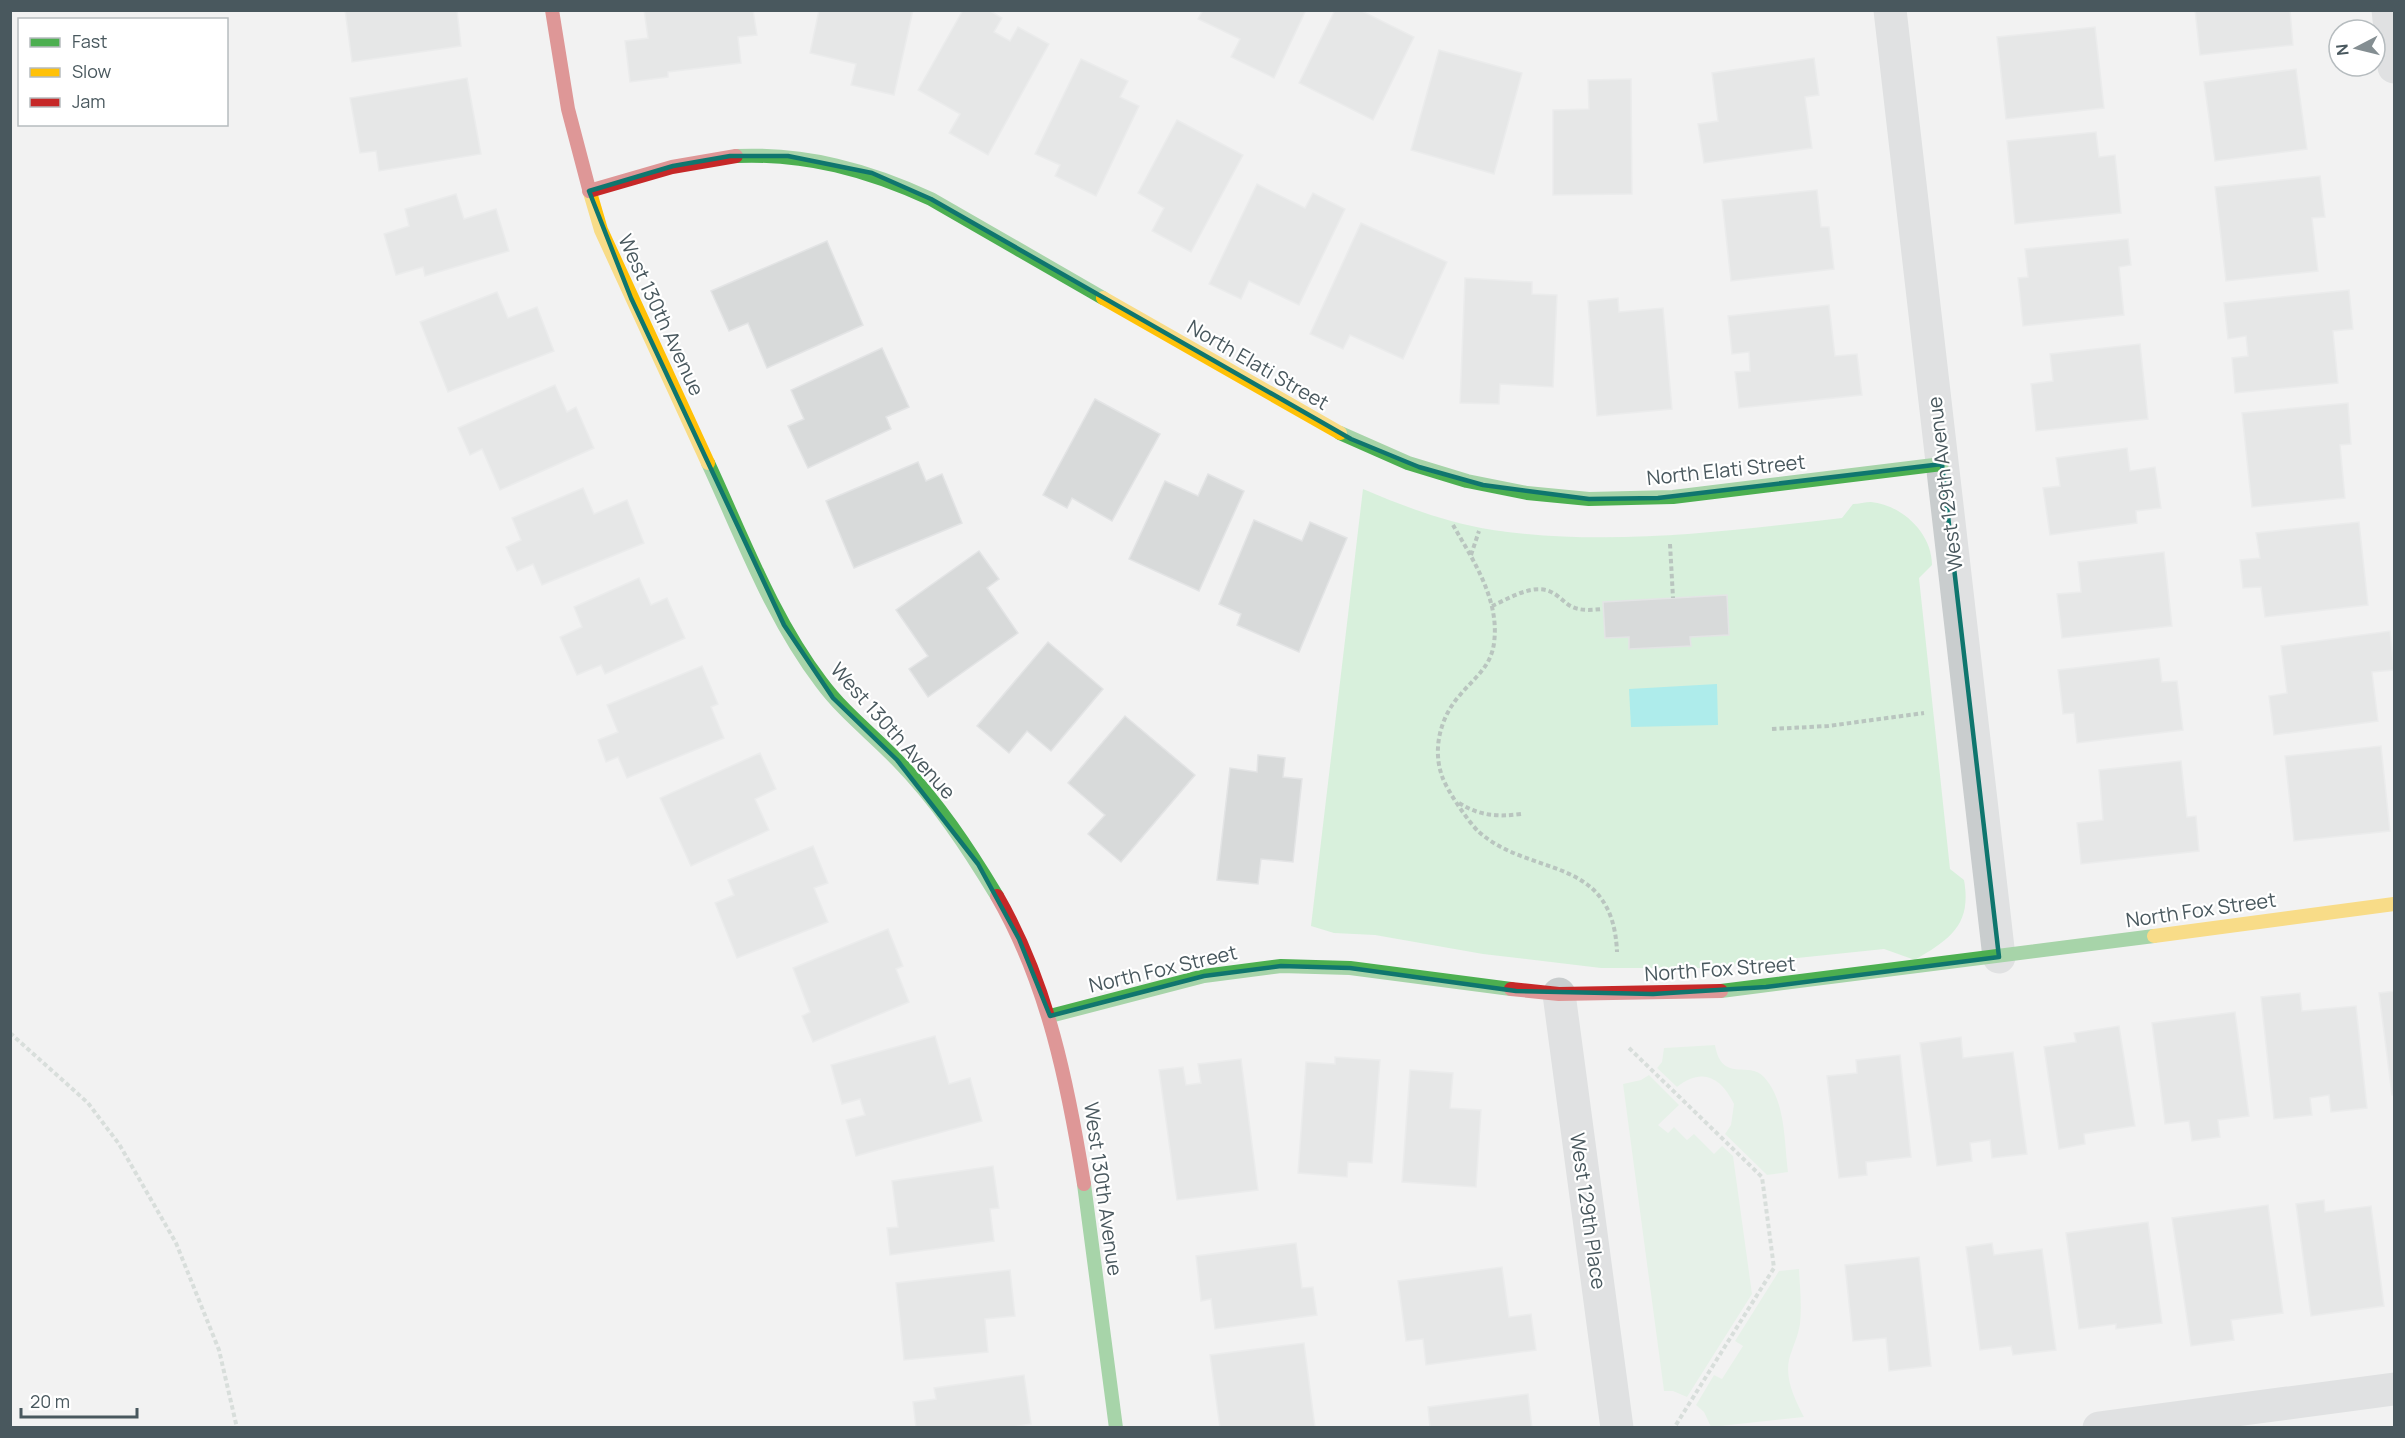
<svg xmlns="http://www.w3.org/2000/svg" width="2405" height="1438" viewBox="0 0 2405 1438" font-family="Manrope,sans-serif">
  <rect width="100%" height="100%" fill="#f2f2f2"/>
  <g fill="#d8f0dc">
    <path d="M1363,489C1405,507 1448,523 1493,530C1611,547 1726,531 1842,518L1853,504C1859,504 1865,502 1871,502C1902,505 1932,533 1932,565L1919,578L1950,869L1964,880C1972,925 1950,939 1915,960L1884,949L1702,968H1601L1483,954L1375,935L1334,933L1311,926Z"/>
    <path d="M1715,1045C1722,1084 1749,1060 1764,1077C1786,1101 1784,1141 1788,1172L1767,1175L1725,1134L1731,1125L1734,1104C1721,1077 1702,1067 1677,1087L1657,1068L1662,1062L1664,1048Z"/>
    <path d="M1649,1075L1679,1105L1658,1125L1668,1133L1674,1127L1687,1140L1694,1134L1714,1154L1722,1146L1733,1156L1752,1294L1687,1397L1673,1391H1664L1623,1084L1641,1080Z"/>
    <path d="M1799,1269C1800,1288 1802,1306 1800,1324C1798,1337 1792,1348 1789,1360C1785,1379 1795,1400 1804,1417L1711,1427L1704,1412L1696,1405L1714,1375L1722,1379L1743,1346L1735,1341L1779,1271Z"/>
  </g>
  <path fill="#aeeceb" d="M1717,684L1718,725L1631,727L1629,689Z"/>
  <g fill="#d8dada" stroke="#e3e4e5" stroke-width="1.5">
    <path d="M345,10H457L461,46L352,62Z"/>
    <path d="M644,10H753L757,35L738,37L741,63L668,72V77L630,82L625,41L648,38Z"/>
    <path d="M819,10H913L894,95L851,85L856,64L810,53Z"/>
    <path d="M963,10H989L1002,18L994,32L1010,41L1018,27L1049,44L988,155L949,133L960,114L918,90Z"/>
    <path d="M1203,10H1306L1274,78L1231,57L1240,39L1198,19Z"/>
    <path d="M1335,10H1360L1414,37L1373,120L1299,83Z"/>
    <path d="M2195,10H2290L2293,45L2200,55Z"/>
    <path d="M2095,27L2104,108L2006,119L1997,37Z"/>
    <path d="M1439,50L1522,73L1494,174L1411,150Z"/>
    <path d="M1814,58L1819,95L1805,97L1812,148L1704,163L1698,124L1718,121L1712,73Z"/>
    <path d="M1081,59L1128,81L1120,97L1139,106L1096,196L1055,176L1060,165L1035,154Z"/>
    <path d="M2296,69L2307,149L2215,161L2204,82Z"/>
    <path d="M467,78L481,154L379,171L376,151L360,153L350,98Z"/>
    <path d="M1631,79L1632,194L1553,195V110L1589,109L1588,80Z"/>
    <path d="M1177,120L1243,155L1191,252L1152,231L1164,208L1138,193Z"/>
    <path d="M2096,132L2099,157L2115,155L2121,213L2015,224L2007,141Z"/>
    <path d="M2320,176L2325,217L2312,218L2318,271L2226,281L2215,187Z"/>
    <path d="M1257,184L1305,208L1313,193L1345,209L1299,305L1249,281L1241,299L1209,284Z"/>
    <path d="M1817,190L1821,227H1829L1834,269L1731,281L1722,200Z"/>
    <path d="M456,194L464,219L496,209L509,251L425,276L423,267L396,275L384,234L409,226L405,209Z"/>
    <path d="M1361,223L1447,262L1403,359L1350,335L1343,349L1310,334Z"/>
    <path d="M2128,239L2131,265L2119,267L2124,315L2023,326L2018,278L2028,277L2025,249Z"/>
    <path d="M827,241L863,325L767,368L748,323L729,331L711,291Z"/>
    <path d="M1465,278L1532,282V294L1557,295L1553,387L1500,384L1499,404L1460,403Z"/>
    <path d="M2349,290L2353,329L2333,331L2338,383L2235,393L2232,358L2248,356L2246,336L2228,339L2224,303Z"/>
    <path d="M497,292L508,318L537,307L554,351L448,392L420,322Z"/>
    <path d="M1618,298L1619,312L1663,308L1672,409L1597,416L1588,301Z"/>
    <path d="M1829,305L1835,356L1857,354L1862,395L1739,408L1735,372L1750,371L1749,352L1732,354L1728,316Z"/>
    <path d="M2140,344L2148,419L2036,431L2031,384L2053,381L2050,354Z"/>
    <path d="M882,348L909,407L886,417L891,429L808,468L788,426L804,419L791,390Z"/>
    <path d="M555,385L567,412L576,407L594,448L500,490L482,449L470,455L458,428Z"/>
    <path d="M1095,399L1160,434L1112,521L1072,498L1067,508L1043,495Z"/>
    <path d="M2348,403L2351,444L2340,445L2345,498L2252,507L2242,413Z"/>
    <path d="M2127,448L2130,471L2155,467L2161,508L2136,511L2137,523L2050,535L2043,488L2060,486L2056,458Z"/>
    <path d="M918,462L926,481L942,474L962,523L854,568L826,501Z"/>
    <path d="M1208,474L1244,491L1199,591L1129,559L1165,481L1198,496Z"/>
    <path d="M583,488L594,514L627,500L644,543L542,585L533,564L517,571L506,547L521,540L512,518Z"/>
    <path d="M1254,520L1302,541L1310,522L1347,538L1299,652L1237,625L1241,614L1219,604Z"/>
    <path d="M2359,522L2368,605L2265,617L2261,587L2243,588L2240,560L2260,558L2256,533Z"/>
    <path d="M979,551L999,579L987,588L1018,633L928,697L909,669L928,656L896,610Z"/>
    <path d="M2164,552L2172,626L2062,638L2057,594L2081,592L2078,562Z"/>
    <path d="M639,578L651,605L667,598L685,638L605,674L601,665L577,675L560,637L582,627L574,607Z"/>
    <path d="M1727,595L1729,635L1690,637L1691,646L1629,649V637L1605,638L1603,602Z"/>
    <path d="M2390,631L2394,670L2372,672L2378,721L2274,735L2269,696L2287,693L2281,646Z"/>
    <path d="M1048,642L1103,689L1051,751L1027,731L1009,753L977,726Z"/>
    <path d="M2159,658L2162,682L2177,681L2183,730L2077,743L2074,713L2063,714L2058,670Z"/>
    <path d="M702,666L718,704L711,707L724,738L627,778L618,757L606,762L598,740L618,732L607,705Z"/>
    <path d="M1125,716L1195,775L1121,862L1088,834L1105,815L1068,783Z"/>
    <path d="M2381,746L2390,831L2294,841L2285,756Z"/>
    <path d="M760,753L776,789L755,799L769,830L691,866L660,798Z"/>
    <path d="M1258,755L1285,758L1283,777L1302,779L1293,862L1261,859L1258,884L1217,880L1230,768L1257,772Z"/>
    <path d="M2181,761L2187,817L2196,816L2199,851L2081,864L2077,823L2103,820L2099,770Z"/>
    <path d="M813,846L828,883L814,888L828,922L737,958L715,903L734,895L728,880Z"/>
    <path d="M888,929L903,966L896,969L909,1002L813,1042L802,1016L810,1012L793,968Z"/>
    <path d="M2394,991V1095H2392L2379,993Z"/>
    <path d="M2300,993L2302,1011L2356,1006L2367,1108L2331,1112L2329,1095L2310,1098L2312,1115L2274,1119L2261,997Z"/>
    <path d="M2235,1012L2249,1116L2218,1120L2220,1137L2192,1141L2189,1121L2165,1124L2152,1023Z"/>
    <path d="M2119,1026L2135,1126L2084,1134L2085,1144L2059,1149L2044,1047L2076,1042L2074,1033Z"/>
    <path d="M935,1036L949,1084L970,1078L982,1121L856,1156L846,1120L865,1115L860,1099L842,1104L831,1065Z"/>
    <path d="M1961,1037L1963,1058L2013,1052L2027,1154L1992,1158L1990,1140L1970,1143L1972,1161L1937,1166L1920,1043Z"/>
    <path d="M1900,1055L1911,1157L1866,1162L1867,1175L1839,1178L1827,1076L1857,1073L1856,1060Z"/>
    <path d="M1335,1057L1380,1060L1372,1163L1348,1162L1347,1177L1298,1173L1306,1062L1335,1064Z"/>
    <path d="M1241,1059L1258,1190L1177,1200L1159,1070L1183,1067L1186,1085L1201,1083L1198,1064Z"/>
    <path d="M1410,1070L1453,1073L1450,1108L1481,1110L1476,1187L1402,1182Z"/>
    <path d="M993,1166L999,1208L990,1209L994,1241L890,1255L887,1228L898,1227L892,1181Z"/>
    <path d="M2324,1200L2325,1212L2371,1206L2384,1306L2311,1316L2296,1204Z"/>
    <path d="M2268,1205L2283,1313L2231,1320L2234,1340L2191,1346L2172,1218Z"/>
    <path d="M2148,1222L2162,1323L2116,1329V1324L2079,1329L2066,1233Z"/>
    <path d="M1296,1243L1302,1288L1313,1287L1317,1315L1215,1329L1211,1299L1201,1301L1196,1256Z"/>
    <path d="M1992,1243L1994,1255L2042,1249L2056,1350L2013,1355L2011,1346L1980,1350L1966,1247Z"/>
    <path d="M1919,1257L1931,1366L1889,1371L1886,1338L1853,1341L1845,1265Z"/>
    <path d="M1502,1267L1509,1317L1531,1314L1536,1350L1426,1365L1423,1339L1406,1341L1398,1281Z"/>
    <path d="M1010,1270L1015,1316L985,1319L988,1352L904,1360L896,1283Z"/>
    <path d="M1304,1343L1315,1427L1220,1428L1210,1355Z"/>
    <path d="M1024,1375L1031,1424L1008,1428H916L913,1402L936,1399L934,1388Z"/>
    <path d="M1528,1394L1532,1428H1430L1428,1407Z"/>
  </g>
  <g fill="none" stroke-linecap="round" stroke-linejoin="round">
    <g stroke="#b9c5bf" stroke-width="4" stroke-dasharray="4.5 3" stroke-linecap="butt">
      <path d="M1453,525C1473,560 1500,600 1494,643C1491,667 1474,678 1460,695C1441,716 1432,748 1442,776C1446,789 1469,823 1479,832C1531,878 1613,854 1617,952"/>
      <path d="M1670,544L1673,598"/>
      <path d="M1471,555L1479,531"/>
      <path d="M1492,606C1508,599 1528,586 1546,590C1554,592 1560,598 1566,603C1577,612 1590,610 1603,609"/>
      <path d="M1772,729L1828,726L1924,713"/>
      <path d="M1459,803C1480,816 1497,817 1521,814"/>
      <path d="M10,1033L88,1103L119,1144L176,1243L219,1350L237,1428"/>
      <path d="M1629,1048L1762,1177L1774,1268L1674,1428"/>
    </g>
    <g stroke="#c9cdce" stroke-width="33">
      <path d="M1890,10L1999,957"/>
      <path d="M2388,10L2394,67"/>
      <path d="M1559,994L1617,1428"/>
      <path d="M2099,1428L2394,1389"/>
    </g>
    <g stroke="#4caf50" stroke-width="14">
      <path d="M736,156C806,153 868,170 931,199L1103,298"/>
      <path d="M1340,433L1408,463L1467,481L1527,493L1589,499L1673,497L1942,464"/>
      <path d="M708,463C742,536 772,618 821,682C843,712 872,734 897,760C937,801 968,848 997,896"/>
      <path d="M1721,991L2154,936"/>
      <path d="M1050,1016L1204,976L1281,966L1350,968L1511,989"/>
      <path d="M1084,1184L1116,1428"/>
    </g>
    <g stroke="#ffc107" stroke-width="14">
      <path d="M589,189L601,230L708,463"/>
      <path d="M1103,298L1340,433"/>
      <path d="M2154,936L2394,904"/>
    </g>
    <g stroke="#c62828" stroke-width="14">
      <path d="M552,10L568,109L589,189"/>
      <path d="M589,191L672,167L736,156"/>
      <path d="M997,896C1048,984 1068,1085 1084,1184"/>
      <path d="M1511,989L1559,994L1721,991"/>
    </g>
  </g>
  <path d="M0 0H2405V1438H0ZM730,156H788L872,173L931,199L1351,439L1419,467L1483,485L1589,499L1658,498L1942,464L1999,957L1766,987L1653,994L1516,991L1350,968L1281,966L1204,976L1050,1016L1019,939L978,864L897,760L833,698L784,625L631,298L589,191L673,166Z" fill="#f2f2f2" fill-opacity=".55" fill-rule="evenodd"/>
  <path fill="none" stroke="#0f766e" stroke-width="4.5" stroke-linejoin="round" d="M730,156H788L872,173L931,199L1351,439L1419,467L1483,485L1589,499L1658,498L1942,464L1999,957L1766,987L1653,994L1516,991L1350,968L1281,966L1204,976L1050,1016L1019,939L978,864L897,760L833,698L784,625L631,298L589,191L673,166Z"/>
  <g text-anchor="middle" stroke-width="4.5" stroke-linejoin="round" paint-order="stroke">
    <g font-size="20" fill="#49585e" stroke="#fff">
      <text transform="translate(661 315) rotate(65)" y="7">West 130th Avenue</text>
      <text transform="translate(1258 365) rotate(30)" y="7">North Elati Street</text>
      <text transform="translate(1726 470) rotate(-6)" y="7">North Elati Street</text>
      <text transform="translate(1945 484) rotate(-97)" y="7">West 129th Avenue</text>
      <text transform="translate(893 731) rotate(48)" y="7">West 130th Avenue</text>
      <text transform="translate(2201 910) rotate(-8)" y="7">North Fox Street</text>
      <text transform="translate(1163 969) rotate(-13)" y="7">North Fox Street</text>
      <text transform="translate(1720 969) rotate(-4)" y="7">North Fox Street</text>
      <text transform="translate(1103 1189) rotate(82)" y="7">West 130th Avenue</text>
      <text transform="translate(1588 1211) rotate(82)" y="7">West 129th Place</text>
    </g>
  </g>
  <rect width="2405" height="1438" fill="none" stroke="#49585e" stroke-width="24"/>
  <rect x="18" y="18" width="210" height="108" fill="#ffffff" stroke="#b6bcbf" stroke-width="1.5"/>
  <rect x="30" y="38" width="30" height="9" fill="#4caf50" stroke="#b6bcbf" stroke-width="1.5"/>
  <text x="72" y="48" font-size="18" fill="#49585e">Fast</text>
  <rect x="30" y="68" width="30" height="9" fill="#ffc107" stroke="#b6bcbf" stroke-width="1.5"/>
  <text x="72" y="78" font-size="18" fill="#49585e">Slow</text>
  <rect x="30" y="98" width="30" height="9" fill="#c62828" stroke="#b6bcbf" stroke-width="1.5"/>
  <text x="72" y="108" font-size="18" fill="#49585e">Jam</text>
  <g transform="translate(2357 48) rotate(263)"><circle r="28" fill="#ffffff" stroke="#b6bcbf" stroke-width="1.5"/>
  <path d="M0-4.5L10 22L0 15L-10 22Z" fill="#848e92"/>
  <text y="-9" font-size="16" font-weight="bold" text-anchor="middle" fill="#49585e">N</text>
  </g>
  <path d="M21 1408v9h116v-9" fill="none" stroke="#49585e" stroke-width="3"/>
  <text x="30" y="1408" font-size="18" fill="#49585e" stroke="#ffffff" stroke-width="4.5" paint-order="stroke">20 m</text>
</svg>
